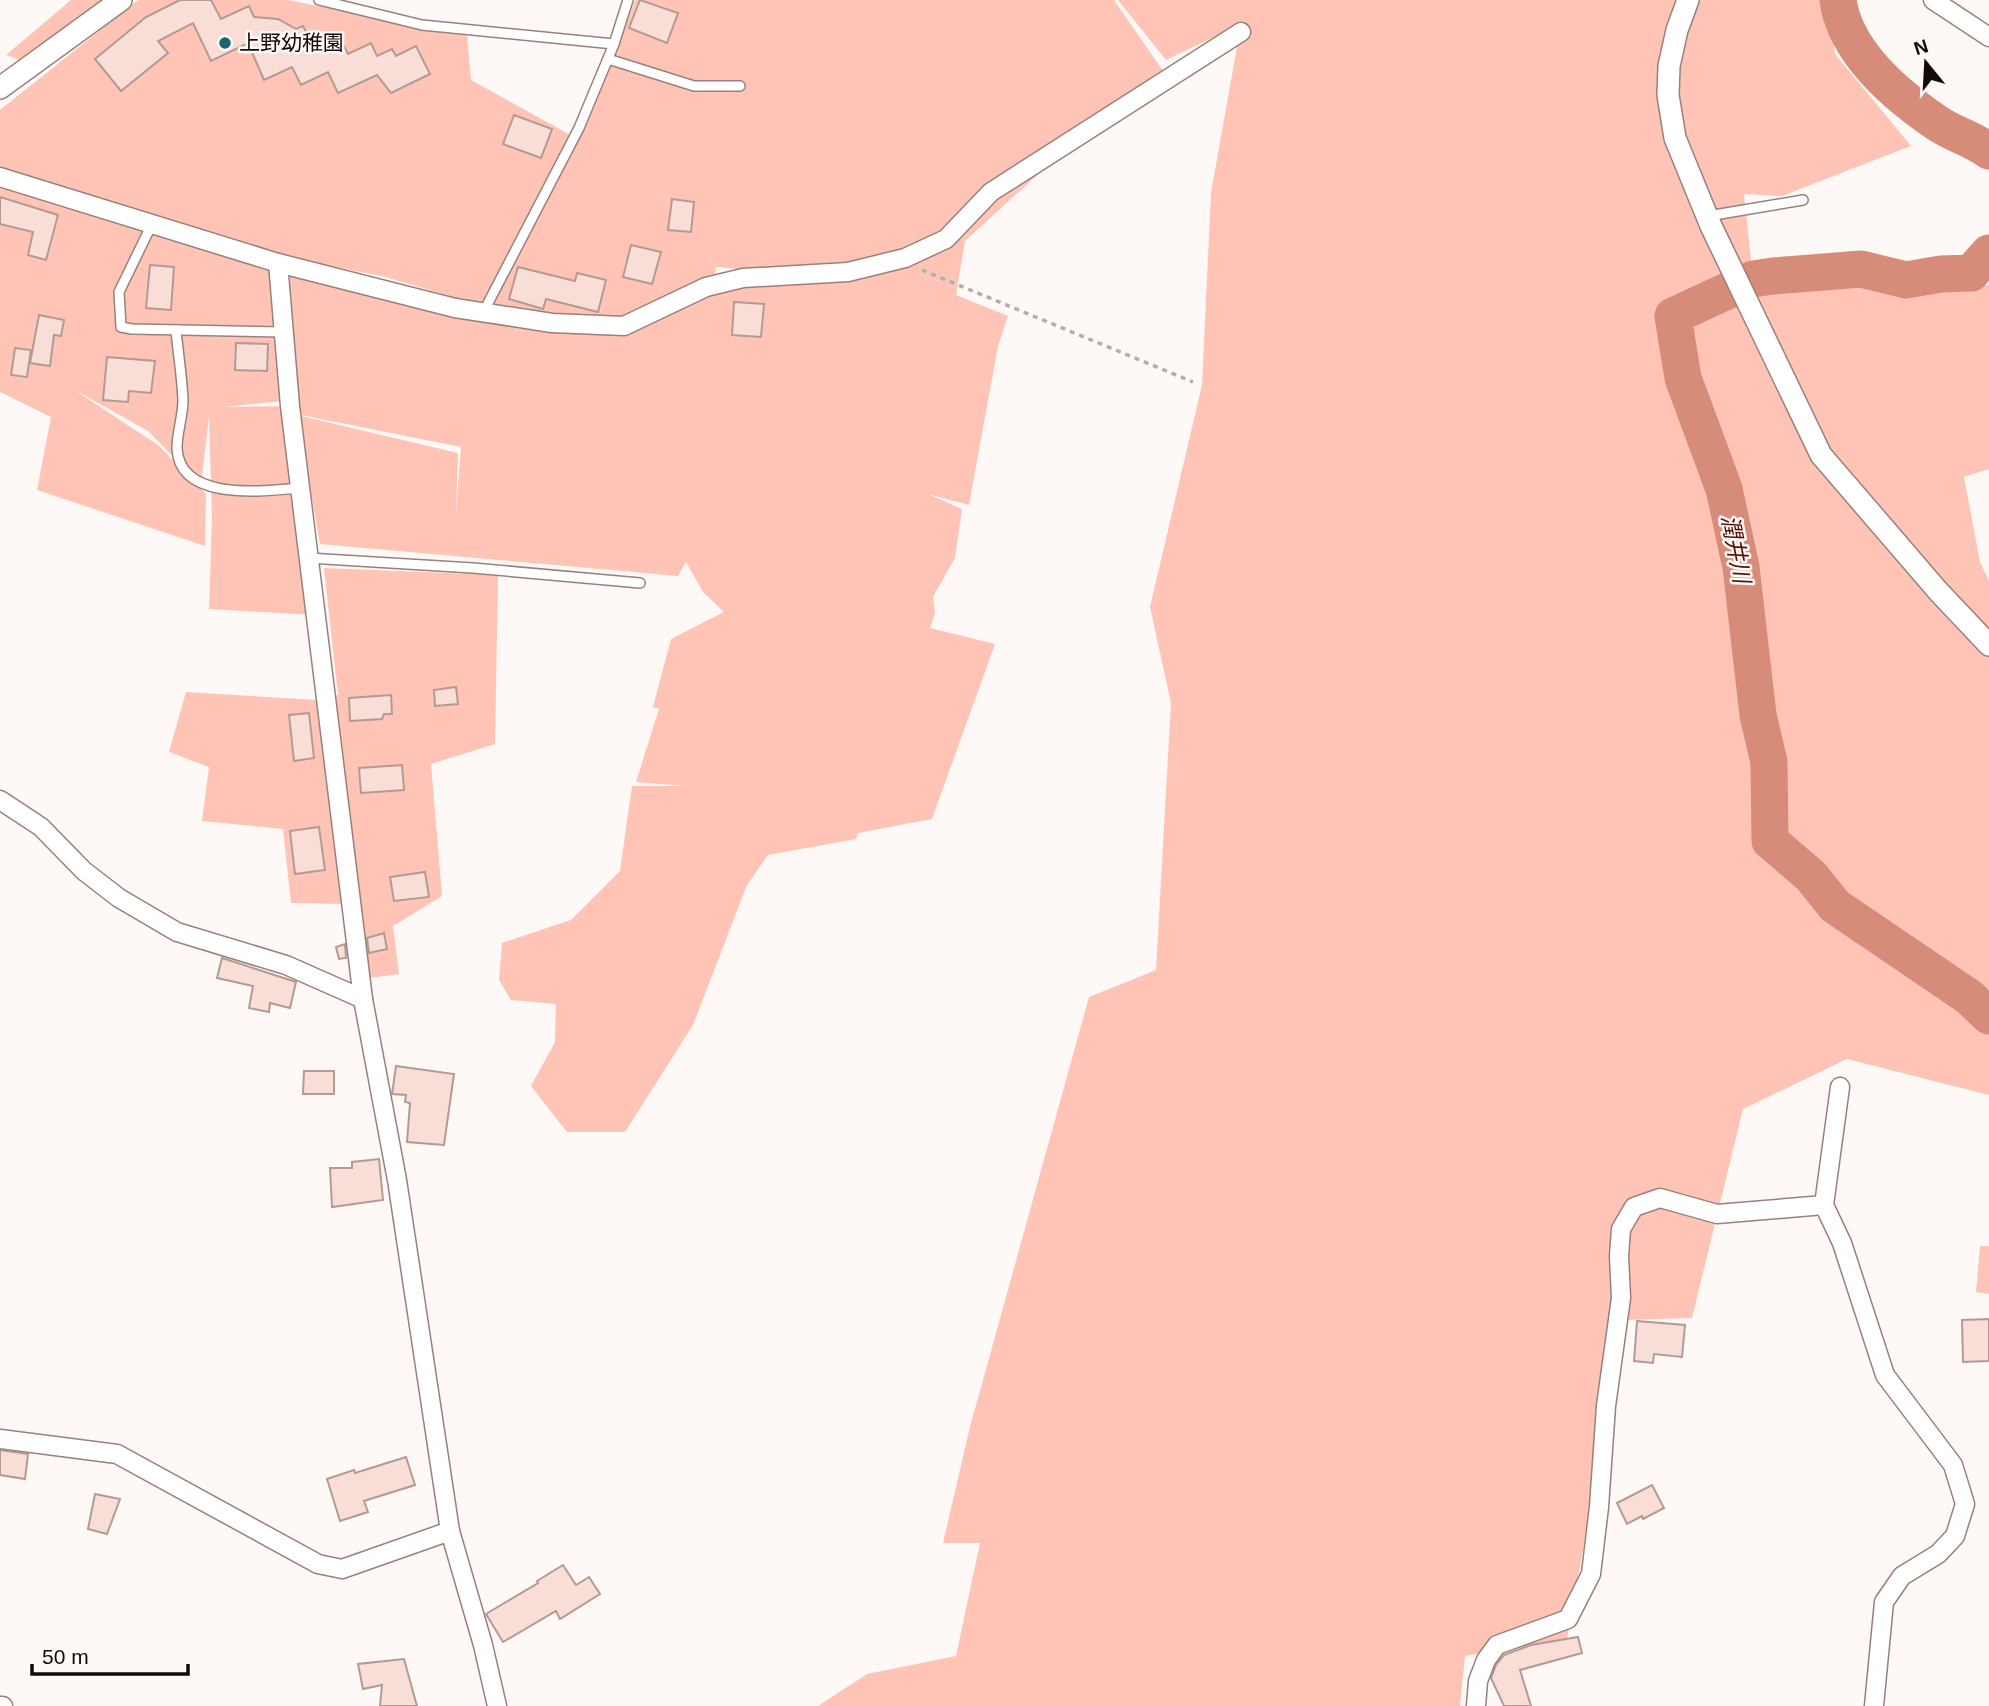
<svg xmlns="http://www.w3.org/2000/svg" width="1989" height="1706" viewBox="0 0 1989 1706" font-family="Helvetica,'Noto Sans JP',sans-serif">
  <rect width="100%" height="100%" fill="#fef8f7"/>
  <g fill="#ffc4b6" fill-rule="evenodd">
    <path d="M71,0H106L26,62L6,55Z"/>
    <path d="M138,0H288L467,36L471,80L574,137L621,38L635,0H1114L1168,78L1115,104L965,241L956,295L1008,316L998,346L969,505L928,494L962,509L955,558L933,597L935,613L930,628L995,644L932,819L858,833L856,839L768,855L747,885L693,1025L625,1132H567L531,1086L555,1042L556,1004L511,1000L499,980L502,943L571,920L620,871L632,786H687L636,782L659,709L653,707L671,639L724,612L703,592L686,562L678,576L320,544L297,415L458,453L456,514L461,447L291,413L315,615L209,609L212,516L209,416L201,485L148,431L73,389L158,445L206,494L205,546L37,490L51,417L0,392V188L278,263L501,321L609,325L486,307L386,277L210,242L0,171V110ZM716,267H717L799,275L714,285ZM283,401L290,406L223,407H224Z"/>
    <path d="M1118,0H1828L1835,54L1911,146L1782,196L1744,194L1753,278L1989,285V469L1964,477L1980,562L1989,581V1095L1847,1059L1743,1109L1692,1318L1624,1320L1567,1639L1465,1656L1460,1706H818L867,1674L956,1656L980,1543H943L970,1427L1089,997L1156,970L1171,703L1150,607L1202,385L1211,193L1241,24L1166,60Z"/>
    <path d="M324,568L498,575L495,744L431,764L442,896L393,926L399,974L369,978L331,697L338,695Z"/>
    <path d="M186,692L317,700L347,904L291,903L283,829L202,821L209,767L169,752Z"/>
    <path d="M1980,1246H1989V1294L1976,1292Z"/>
  </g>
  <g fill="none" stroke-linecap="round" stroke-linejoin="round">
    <g stroke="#d78c7a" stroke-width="37">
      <path d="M1838,0C1845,52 1896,95 1937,123C1953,134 1973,139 1989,151"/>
      <path d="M1989,253L1971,273L1941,274L1906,280L1861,269L1773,276L1753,279L1673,316L1683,378L1724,489L1741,567L1758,715L1769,762L1770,841L1811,876L1835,906L1969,997L1989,1016"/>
    </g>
  </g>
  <g fill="#f9ded7" stroke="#b39a94" stroke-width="2">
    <path d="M180,0H211L221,19L249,6L254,17L278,19L296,29L303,26L309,38L320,33L330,53L344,46L348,54L371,43L377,56L392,49L396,56L416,46L430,74L391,93L377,75L338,93L328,72L301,85L292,67L264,80L248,43L211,61L193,23L158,41L168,53L121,91L95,59L146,17Z"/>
    <path d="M640,0L678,13L667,43L629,28Z"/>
    <path d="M514,115L552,129L541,158L503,144Z"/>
    <path d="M0,197L58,215L46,260L28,255L33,232L0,224Z"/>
    <path d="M672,199L694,202L691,232L668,230Z"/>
    <path d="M631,245L661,252L652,284L623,277Z"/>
    <path d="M150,265L174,267L171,310L146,308Z"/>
    <path d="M518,267L575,281L577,273L606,280L598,312L546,299L543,309L509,299Z"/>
    <path d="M734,302L764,304L761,337L732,335Z"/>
    <path d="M39,315L64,320L61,336L54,335L50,366L30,363Z"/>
    <path d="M236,343L268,344L267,371L235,370Z"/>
    <path d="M15,348L31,350L27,377L11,375Z"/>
    <path d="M107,357L155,361L151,393L129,391L128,402L103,400Z"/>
    <path d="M456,687L458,704L435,706L434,690Z"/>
    <path d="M391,695L392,714H384L382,719L350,721L349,698Z"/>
    <path d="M309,713L314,758L294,761L289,715Z"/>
    <path d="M402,765L404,790L361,793L359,768Z"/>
    <path d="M319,827L325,870L295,874L290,831Z"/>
    <path d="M425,872L429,897L394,901L390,877Z"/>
    <path d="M384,933L387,949L369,953L367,938Z"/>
    <path d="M345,944L346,958L339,959L336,947Z"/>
    <path d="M222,958L296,982L290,1008L270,1003L269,1012L249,1008L253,986L217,978Z"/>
    <path d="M396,1066L454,1074L444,1145L407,1142L410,1103L405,1102L406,1095L392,1094Z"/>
    <path d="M304,1071H334V1094H303Z"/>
    <path d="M379,1159L383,1200L332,1207L330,1168H352V1162Z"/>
    <path d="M1989,1319V1361L1963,1362L1962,1320Z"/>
    <path d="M1637,1321L1685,1325L1682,1357L1654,1354L1653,1363L1634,1361Z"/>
    <path d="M0,1450L28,1454L25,1479L0,1475Z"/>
    <path d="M406,1457L415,1485L364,1501L368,1512L340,1521L327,1479L354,1470L355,1473Z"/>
    <path d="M1652,1485L1664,1508L1643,1519L1642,1516L1627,1524L1617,1503Z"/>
    <path d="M95,1494L120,1499L107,1534L88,1529Z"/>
    <path d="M563,1565L576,1585L589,1577L600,1594L560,1619L556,1611L503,1642L486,1614L538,1583L537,1581Z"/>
    <path d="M1578,1637L1582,1653L1520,1670L1531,1706H1504L1491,1678L1496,1665L1504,1655L1531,1645Z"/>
    <path d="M404,1659L417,1706H380L382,1685L363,1689L358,1664Z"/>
  </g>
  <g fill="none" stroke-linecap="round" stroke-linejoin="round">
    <g stroke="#99817b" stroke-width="12">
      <g id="service">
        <path d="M319,0L422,25L614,44L628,0"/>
        <path d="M608,59L694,86H740"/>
        <path d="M1708,216L1803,200"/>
        <path d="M152,224L119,292L121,327L132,329L284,332"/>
        <path d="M486,307L579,128L614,44"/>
        <path d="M176,330C178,353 182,376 183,400C183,416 177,432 177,448C179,502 263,491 300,488"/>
        <path d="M308,558L473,568L640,583"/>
      </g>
    </g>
    <g stroke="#99817b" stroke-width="21">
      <g id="minor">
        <path d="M1933,0L1989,37"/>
        <path d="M0,177L278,263L455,308L552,323L624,326L706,287L743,278L848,272L905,258L946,239L991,192L1241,32"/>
        <path d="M278,263L290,406L363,999L397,1180L450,1531L483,1645L497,1706"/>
        <path d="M0,800L41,827L84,871L119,898L177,932L286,965L363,999"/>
        <path d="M1840,1087L1824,1205L1842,1243L1885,1375L1953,1465L1965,1504L1955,1536L1938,1554L1902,1576L1884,1602L1874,1706"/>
        <path d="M0,1439L117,1454L318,1564L342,1569L450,1531"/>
        <path d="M0,1706H3"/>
        <path d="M1476,1706L1478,1681L1486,1660L1497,1645L1568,1619L1591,1574L1599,1507L1606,1406L1621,1298L1619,1256L1621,1229L1634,1207L1660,1198L1717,1214L1824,1205"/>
      </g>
    </g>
    <g stroke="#99817b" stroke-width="24">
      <g id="tertiary">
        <path d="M1688,0L1677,30L1669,66L1668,95L1675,138L1711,226L1821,455L1938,591L1989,645"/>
        <path d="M0,88L121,0"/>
      </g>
    </g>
    <path stroke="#b4aead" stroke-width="3.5" stroke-dasharray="5 5" stroke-linecap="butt" d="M922,270L1193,382"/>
    <use href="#service" stroke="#fff" stroke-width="9"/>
    <use href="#minor" stroke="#fff" stroke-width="18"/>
    <use href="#tertiary" stroke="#fff" stroke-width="21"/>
  </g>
  <circle fill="#1c6472" stroke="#fef8f7" stroke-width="2.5" cx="225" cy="43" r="7"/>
  <g text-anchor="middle" stroke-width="5" stroke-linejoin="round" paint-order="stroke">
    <g font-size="21" fill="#130b09" stroke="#fef8f7" text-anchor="start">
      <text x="239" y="50">上野幼稚園</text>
    </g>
    <g font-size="23" font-style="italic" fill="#531003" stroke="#fef8f7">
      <text transform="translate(1736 549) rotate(79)" y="8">潤井川</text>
    </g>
  </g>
  <g transform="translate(1926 63) rotate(342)" stroke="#fef8f7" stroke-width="5" paint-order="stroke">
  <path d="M0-5L12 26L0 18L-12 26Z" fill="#130b09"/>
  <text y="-10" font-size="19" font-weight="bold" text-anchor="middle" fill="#130b09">N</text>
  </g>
  <path d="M32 1664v10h156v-10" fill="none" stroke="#130b09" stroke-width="3.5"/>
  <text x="42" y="1664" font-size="21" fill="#130b09" stroke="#fef8f7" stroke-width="5" paint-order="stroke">50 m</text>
</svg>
